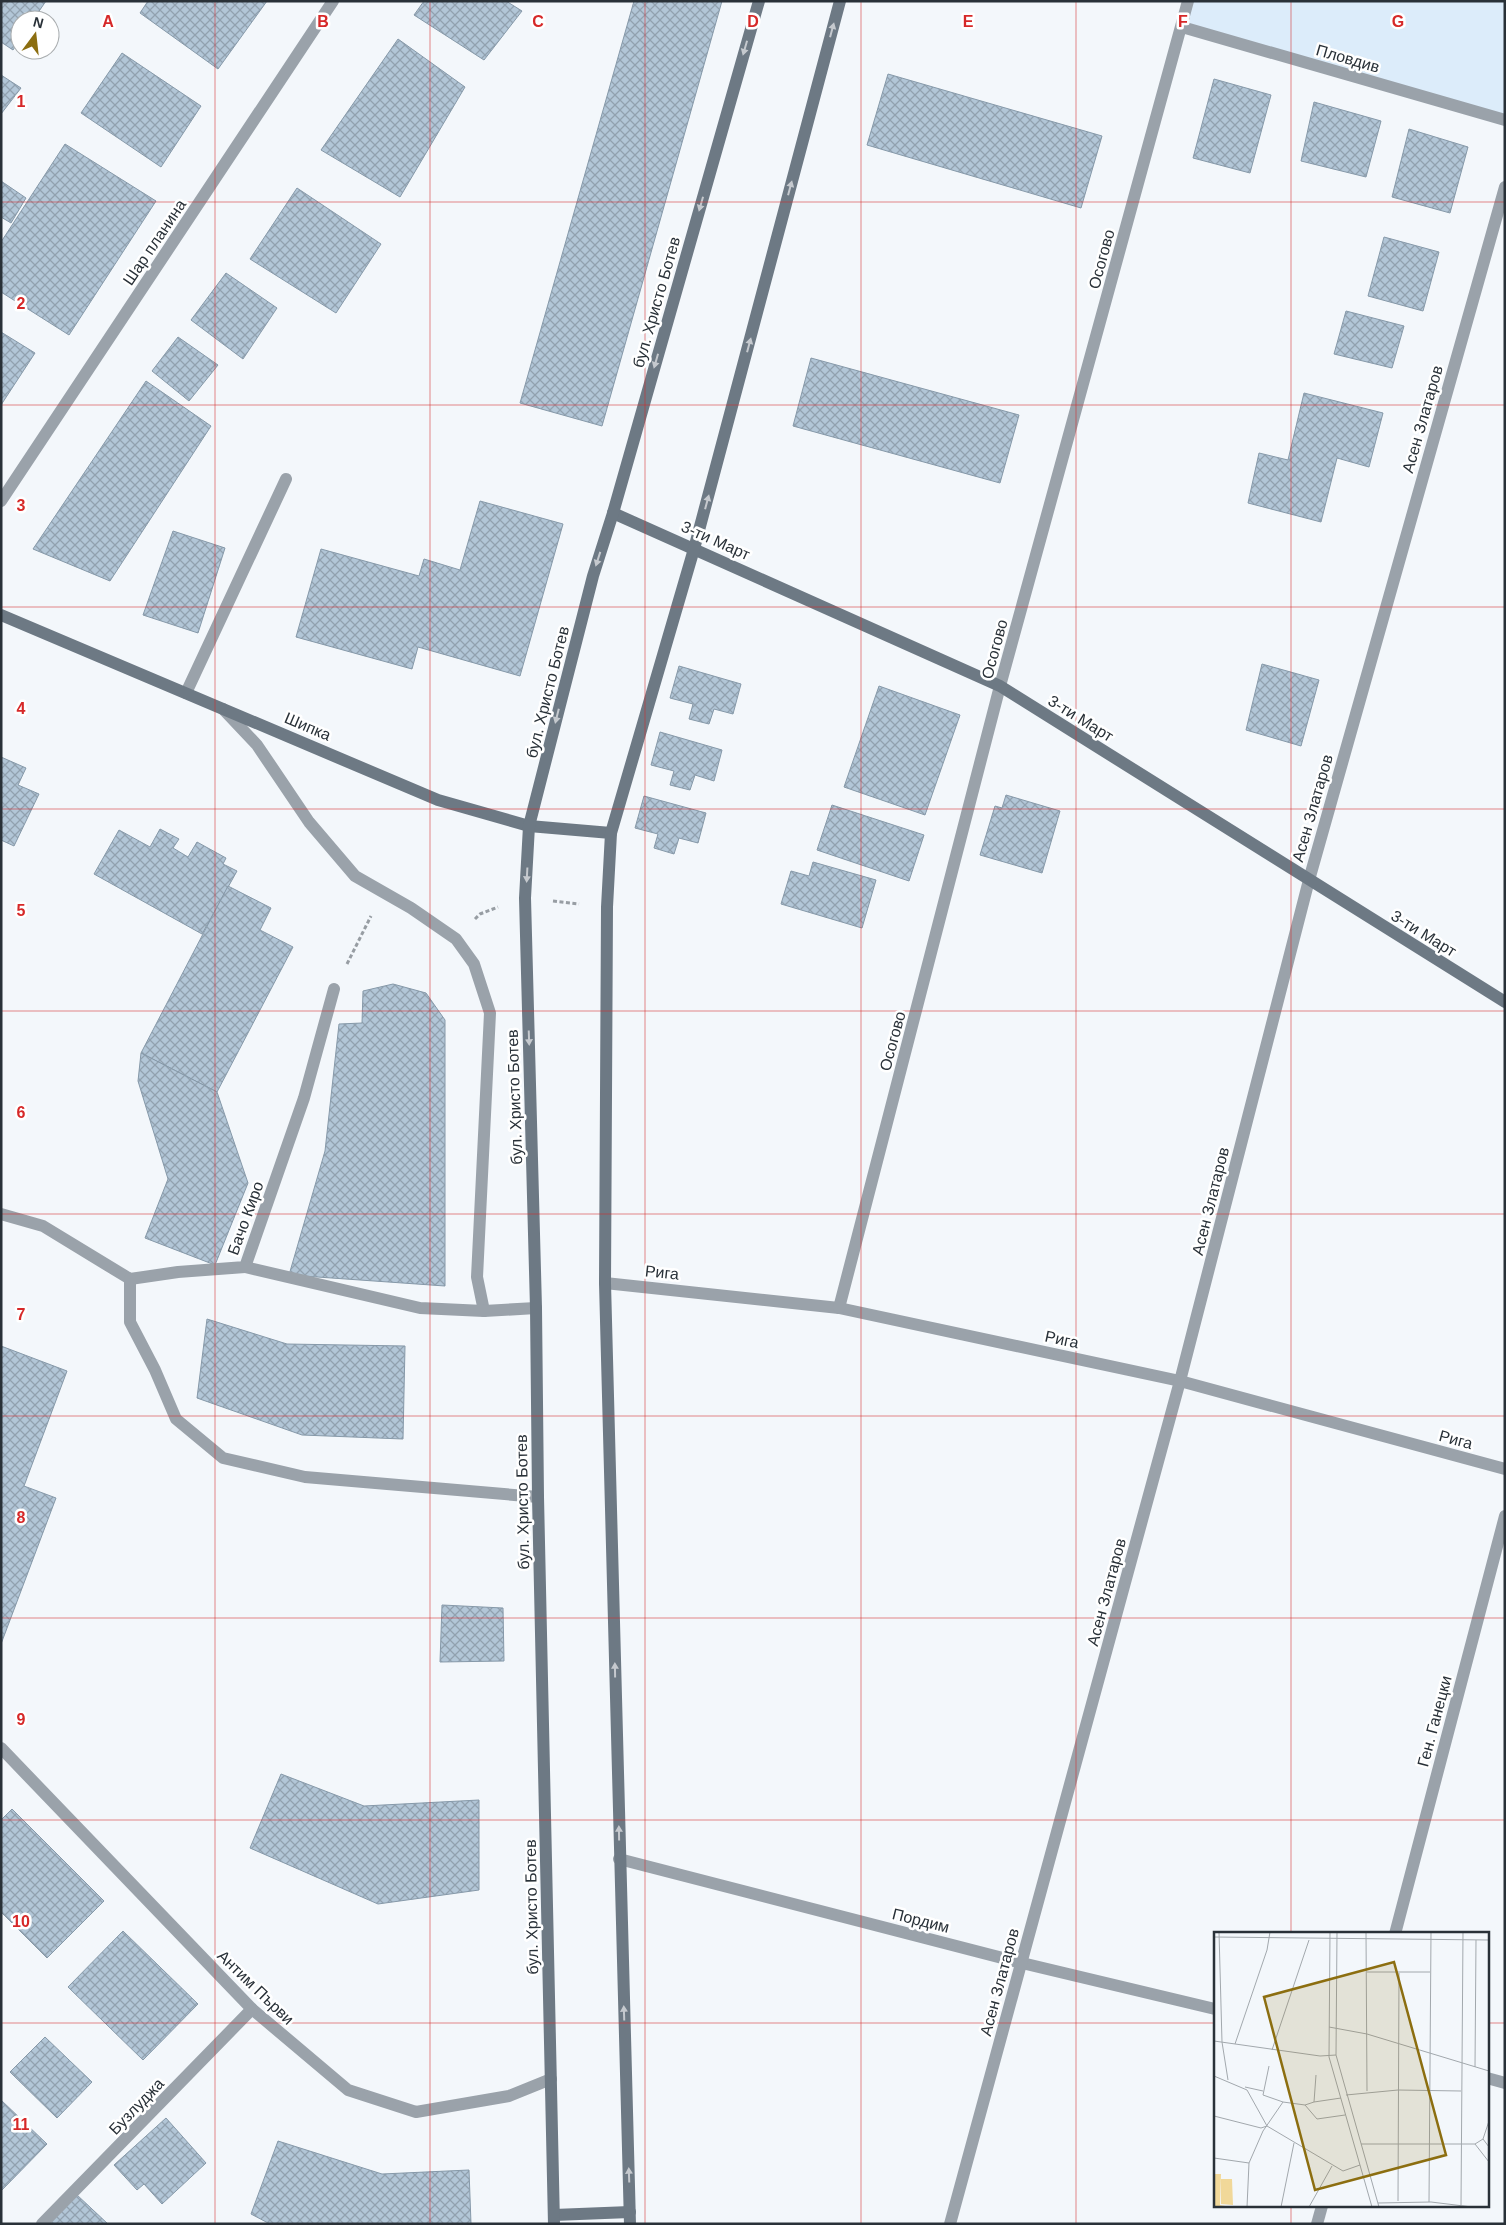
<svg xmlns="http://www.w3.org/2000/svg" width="1506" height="2225" viewBox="0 0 1506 2225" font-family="Helvetica,sans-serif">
  <defs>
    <pattern id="building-cross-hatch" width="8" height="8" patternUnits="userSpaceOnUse" patternTransform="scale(1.25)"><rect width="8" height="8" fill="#b2c6d7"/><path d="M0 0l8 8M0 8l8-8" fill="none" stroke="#91a1af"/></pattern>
  </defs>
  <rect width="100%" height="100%" fill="#f3f7fb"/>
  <path fill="#dcecfa" d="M1188,1H1505V116L1182,27Z"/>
  <g fill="url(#building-cross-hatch)" stroke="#8699a9">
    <path d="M1,1H46L33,20H20V39L13,50L1,42Z"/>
    <path d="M148,1H267L218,69L140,13Z"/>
    <path d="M424,1H506L522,11L484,60L414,15Z"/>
    <path d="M634,1H722L602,426L520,403Z"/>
    <path d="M398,39L465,87L400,197L321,150Z"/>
    <path d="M122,53L201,106L161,167L81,113Z"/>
    <path d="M888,74L1102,136L1081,208L867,145Z"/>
    <path d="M1,75L21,88L1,114Z"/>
    <path d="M1214,79L1271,95L1250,173L1193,158Z"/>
    <path d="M1314,102L1381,121L1366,177L1301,161Z"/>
    <path d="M1409,129L1468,147L1450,213L1392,197Z"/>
    <path d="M65,144L156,201L69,335L1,292V242Z"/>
    <path d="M1,181L26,198L11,223L1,217Z"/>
    <path d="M297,188L381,244L336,313L250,259Z"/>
    <path d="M1384,237L1439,252L1423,311L1368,296Z"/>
    <path d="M226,273L277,308L243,359L191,320Z"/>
    <path d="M1346,311L1404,326L1392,368L1334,354Z"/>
    <path d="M1,332L35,353L1,405Z"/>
    <path d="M178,337L218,365L189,401L152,371Z"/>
    <path d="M811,358L1019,415L1000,483L793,426Z"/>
    <path d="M146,381L211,426L110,581L33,549Z"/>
    <path d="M1304,393L1383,413L1369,467L1337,458L1321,522L1248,503L1259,453L1288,460Z"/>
    <path d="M480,501L563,524L520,676L418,647L412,669L296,637L321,549L419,576L424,559L460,570Z"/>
    <path d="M173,531L225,548L198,633L143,615Z"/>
    <path d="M1262,664L1319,680L1301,746L1246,730Z"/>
    <path d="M679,666L741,684L733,714L714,709L709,724L689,719L693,704L670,698Z"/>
    <path d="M879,686L960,715L925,815L844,787Z"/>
    <path d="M660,732L722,750L714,781L695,775L690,790L670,785L674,771L651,765Z"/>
    <path d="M1,757L26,768L18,785L39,794L14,846L1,840Z"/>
    <path d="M1006,795L1060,811L1042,873L980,855L995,806L1002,808Z"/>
    <path d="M644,796L706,813L698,843L679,838L674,854L654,848L658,834L635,828Z"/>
    <path d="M832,805L924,835L909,881L817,850Z"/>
    <path d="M160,829L179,839L173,848L188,857L197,842L226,858L223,864L237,871L202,934L94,874L119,830L150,847Z"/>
    <path d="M813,862L876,880L862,928L781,904L791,871L809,876Z"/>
    <path d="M228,886L271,908L260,930L293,947L217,1092L141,1053Z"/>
    <path d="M393,984L426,993L445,1020V1286L289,1275L325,1151L339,1024L362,1023L363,991Z"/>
    <path d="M141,1053L217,1092L248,1183L215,1265L145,1238L168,1179L138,1081Z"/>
    <path d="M207,1319L287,1344L405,1346L403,1439L302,1435L197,1398Z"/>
    <path d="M1,1346L67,1371L24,1486L56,1498L1,1644Z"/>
    <path d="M442,1605L503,1608L504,1661L440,1662Z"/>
    <path d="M281,1774L364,1806L479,1800V1890L378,1904L250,1848Z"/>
    <path d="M12,1809L104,1901L47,1958L1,1912V1820Z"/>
    <path d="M123,1931L198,2004L143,2060L68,1987Z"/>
    <path d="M45,2037L92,2082L57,2118L10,2072Z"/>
    <path d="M1,2100L47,2144L1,2191Z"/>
    <path d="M166,2118L206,2163L162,2204L144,2184L137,2190L114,2165Z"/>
    <path d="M278,2141L382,2174L469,2170L471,2224H270L251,2214Z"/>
    <path d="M76,2194L108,2224H47Z"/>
  </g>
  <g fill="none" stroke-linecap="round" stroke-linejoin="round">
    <g stroke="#979da3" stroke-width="3" stroke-dasharray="4 2.5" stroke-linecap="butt">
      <path d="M553,901L579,904"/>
      <path d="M475,919L480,914L498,907"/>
      <path d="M347,964L371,916"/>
    </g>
    <g stroke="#9aa2aa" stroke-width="12">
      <path d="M186,693L286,479"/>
      <path d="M223,709L257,745L309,822L355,876L411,908L456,939L474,964L490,1013L477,1277L484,1311"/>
    </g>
    <g stroke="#9aa2aa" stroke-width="12">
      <path d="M1182,27L1505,120"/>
      <path d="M1,501L333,1"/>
      <path d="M1,1214L43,1226L130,1279L178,1272L245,1267L304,1098L334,989"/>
      <path d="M245,1267L420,1308L484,1311L536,1308"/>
      <path d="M130,1279V1322L155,1370L176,1419L223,1458L305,1477L538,1497"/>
      <path d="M605,1283L839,1308L1180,1381L1505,1469"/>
      <path d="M839,1308L1000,686L1188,1"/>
      <path d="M1,1748L252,2009L348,2090L416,2112L509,2096L551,2079"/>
      <path d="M619,1859L1022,1963L1215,2009"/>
      <path d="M1395,1934L1505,1516"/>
      <path d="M1487,2078L1505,2083"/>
      <path d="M42,2224L252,2009"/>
      <path d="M950,2224L1180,1381L1309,880L1505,187"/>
      <path d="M1317,2224L1322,2206"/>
    </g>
    <g stroke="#6d7984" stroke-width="12">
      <path d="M613,513L1000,686L1505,1002"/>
      <path d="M1,615L438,800L529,826L611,833"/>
      <path d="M554,2215L630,2212"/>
      <path d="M554,2224L538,1497L536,1308L525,898L529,826L593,576L613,513L759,1"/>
      <path d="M630,2224L605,1283L607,907L611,833L694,549L840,1"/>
    </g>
  </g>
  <defs><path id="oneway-solid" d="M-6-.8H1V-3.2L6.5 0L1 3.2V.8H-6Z" transform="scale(1.25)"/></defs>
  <g fill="#c5c9ce">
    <use href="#oneway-solid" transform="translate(832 30) rotate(-75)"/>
    <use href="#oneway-solid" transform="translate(745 48) rotate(106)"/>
    <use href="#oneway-solid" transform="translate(790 188) rotate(-75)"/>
    <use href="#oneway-solid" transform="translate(701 204) rotate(106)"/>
    <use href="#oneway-solid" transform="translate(749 345) rotate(-75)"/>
    <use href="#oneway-solid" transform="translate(656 361) rotate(106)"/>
    <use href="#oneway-solid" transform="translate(707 502) rotate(-75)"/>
    <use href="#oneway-solid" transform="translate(598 559) rotate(108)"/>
    <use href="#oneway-solid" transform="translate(557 716) rotate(104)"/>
    <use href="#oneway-solid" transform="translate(527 875) rotate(93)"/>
    <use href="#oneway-solid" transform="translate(529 1038) rotate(88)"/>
    <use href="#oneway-solid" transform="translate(615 1670) rotate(-91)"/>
    <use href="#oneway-solid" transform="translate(619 1833) rotate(-91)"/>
    <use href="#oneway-solid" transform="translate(624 2013) rotate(-92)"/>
    <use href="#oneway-solid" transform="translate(629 2175) rotate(-92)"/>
  </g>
  <path fill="none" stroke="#d62828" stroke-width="1" stroke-opacity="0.55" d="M215,1V2224M430,1V2224M645,1V2224M861,1V2224M1076,1V2224M1291,1V1934M1,202H1505M1,405H1505M1,607H1505M1,809H1505M1,1011H1505M1,1214H1505M1,1416H1505M1,1618H1505M1,1820H1505M1,2023H1215M1487,2023H1505M1291,2206V2224"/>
  <g text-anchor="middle" stroke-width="5" stroke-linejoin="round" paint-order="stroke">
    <g font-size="16" fill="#293138" stroke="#fff">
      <text transform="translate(1348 58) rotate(16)" y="6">Пловдив</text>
      <text transform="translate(154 242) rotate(-56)" y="6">Шар планина</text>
      <text transform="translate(1101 259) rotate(-75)" y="6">Осогово</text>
      <text transform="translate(656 302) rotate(-74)" y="6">бул. Христо Ботев</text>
      <text transform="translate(1422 419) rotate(-74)" y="6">Асен Златаров</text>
      <text transform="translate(716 540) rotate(24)" y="6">3-ти Март</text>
      <text transform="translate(994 649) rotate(-75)" y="6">Осогово</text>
      <text transform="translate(547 692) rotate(-76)" y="6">бул. Христо Ботев</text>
      <text transform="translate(1081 718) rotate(32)" y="6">3-ти Март</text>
      <text transform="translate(308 726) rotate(23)" y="6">Шипка</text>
      <text transform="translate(1312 808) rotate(-74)" y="6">Асен Златаров</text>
      <text transform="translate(1424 933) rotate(32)" y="6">3-ти Март</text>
      <text transform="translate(892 1041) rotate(-75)" y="6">Осогово</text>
      <text transform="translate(514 1097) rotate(-92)" y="6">бул. Христо Ботев</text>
      <text transform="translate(1210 1201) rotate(-76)" y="6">Асен Златаров</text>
      <text transform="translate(245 1218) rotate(-70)" y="6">Бачо Киро</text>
      <text transform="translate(662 1272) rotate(6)" y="6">Рига</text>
      <text transform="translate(1062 1339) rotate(12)" y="6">Рига</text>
      <text transform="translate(1456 1439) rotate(15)" y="6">Рига</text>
      <text transform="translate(522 1502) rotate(-91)" y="6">бул. Христо Ботев</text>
      <text transform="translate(1106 1592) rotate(-75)" y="6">Асен Златаров</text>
      <text transform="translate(1434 1721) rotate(-75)" y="6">Ген. Ганецки</text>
      <text transform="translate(531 1907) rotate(-91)" y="6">бул. Христо Ботев</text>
      <text transform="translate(921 1920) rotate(14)" y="6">Пордим</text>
      <text transform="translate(999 1982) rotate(-75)" y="6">Асен Златаров</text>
      <text transform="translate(256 1987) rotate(44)" y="6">Антим Първи</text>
      <text transform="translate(136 2106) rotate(-46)" y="6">Бузлуджа</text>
    </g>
  </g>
  <g transform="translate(1214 1932)">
    <rect width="275" height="275" fill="#f3f7fb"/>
    <path d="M0,242H7L6,273L17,275H0ZM7,247H18L19,273L7,272Z" fill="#f1d899"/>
    <path fill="none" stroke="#a2a8ad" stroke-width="1" d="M5,0L8,110L14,148M116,0L115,125L158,275M123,0L122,123L165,275M152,0L153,159M0,5L275,8M153,40H216M115,95L153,102L275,139M0,109L106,124L122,123M21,112L53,18L56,0M58,118L95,8M55,134L49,163L69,170L91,173L100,170L102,143M261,135L262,8M0,144L33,158L53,194M31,155L49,159M132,163L184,158L247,159M100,170L127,166M91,173L103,187L131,183M0,184L47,196L53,194L129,239L146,233M269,207L275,189M147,212H261L269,207L275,215M261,212L275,230M0,226L35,231M184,269L185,41M215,270L217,0M164,271L217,270L258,275M247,273L249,0M33,275L35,231L49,199L69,170M67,275L80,211M95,275L118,234"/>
    <path fill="#8c6e10" fill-opacity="0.15" stroke="#8c6e10" stroke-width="2.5" d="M180,30L232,223L101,258L50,65Z"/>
    <rect width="275" height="275" fill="none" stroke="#293138" stroke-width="2.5"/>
  </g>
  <g font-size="16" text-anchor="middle" font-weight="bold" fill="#d62828" stroke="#fff" stroke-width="5" stroke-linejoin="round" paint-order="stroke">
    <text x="108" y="27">A</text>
    <text x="323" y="27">B</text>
    <text x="538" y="27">C</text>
    <text x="753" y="27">D</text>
    <text x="968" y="27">E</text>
    <text x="1183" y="27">F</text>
    <text x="1398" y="27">G</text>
    <text x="21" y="107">1</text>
    <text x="21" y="309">2</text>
    <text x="21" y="511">3</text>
    <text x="21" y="714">4</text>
    <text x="21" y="916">5</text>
    <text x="21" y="1118">6</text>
    <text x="21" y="1320">7</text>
    <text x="21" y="1523">8</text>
    <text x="21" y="1725">9</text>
    <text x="21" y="1927">10</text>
    <text x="21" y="2130">11</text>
  </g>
  <rect width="1506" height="2225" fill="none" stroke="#293138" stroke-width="5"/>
  <g transform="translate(35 35) rotate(15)"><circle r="24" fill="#ffffff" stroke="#a9adaf"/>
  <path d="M0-4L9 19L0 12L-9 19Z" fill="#8c6e10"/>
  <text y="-8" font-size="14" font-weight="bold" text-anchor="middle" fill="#293138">N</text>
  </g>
</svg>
